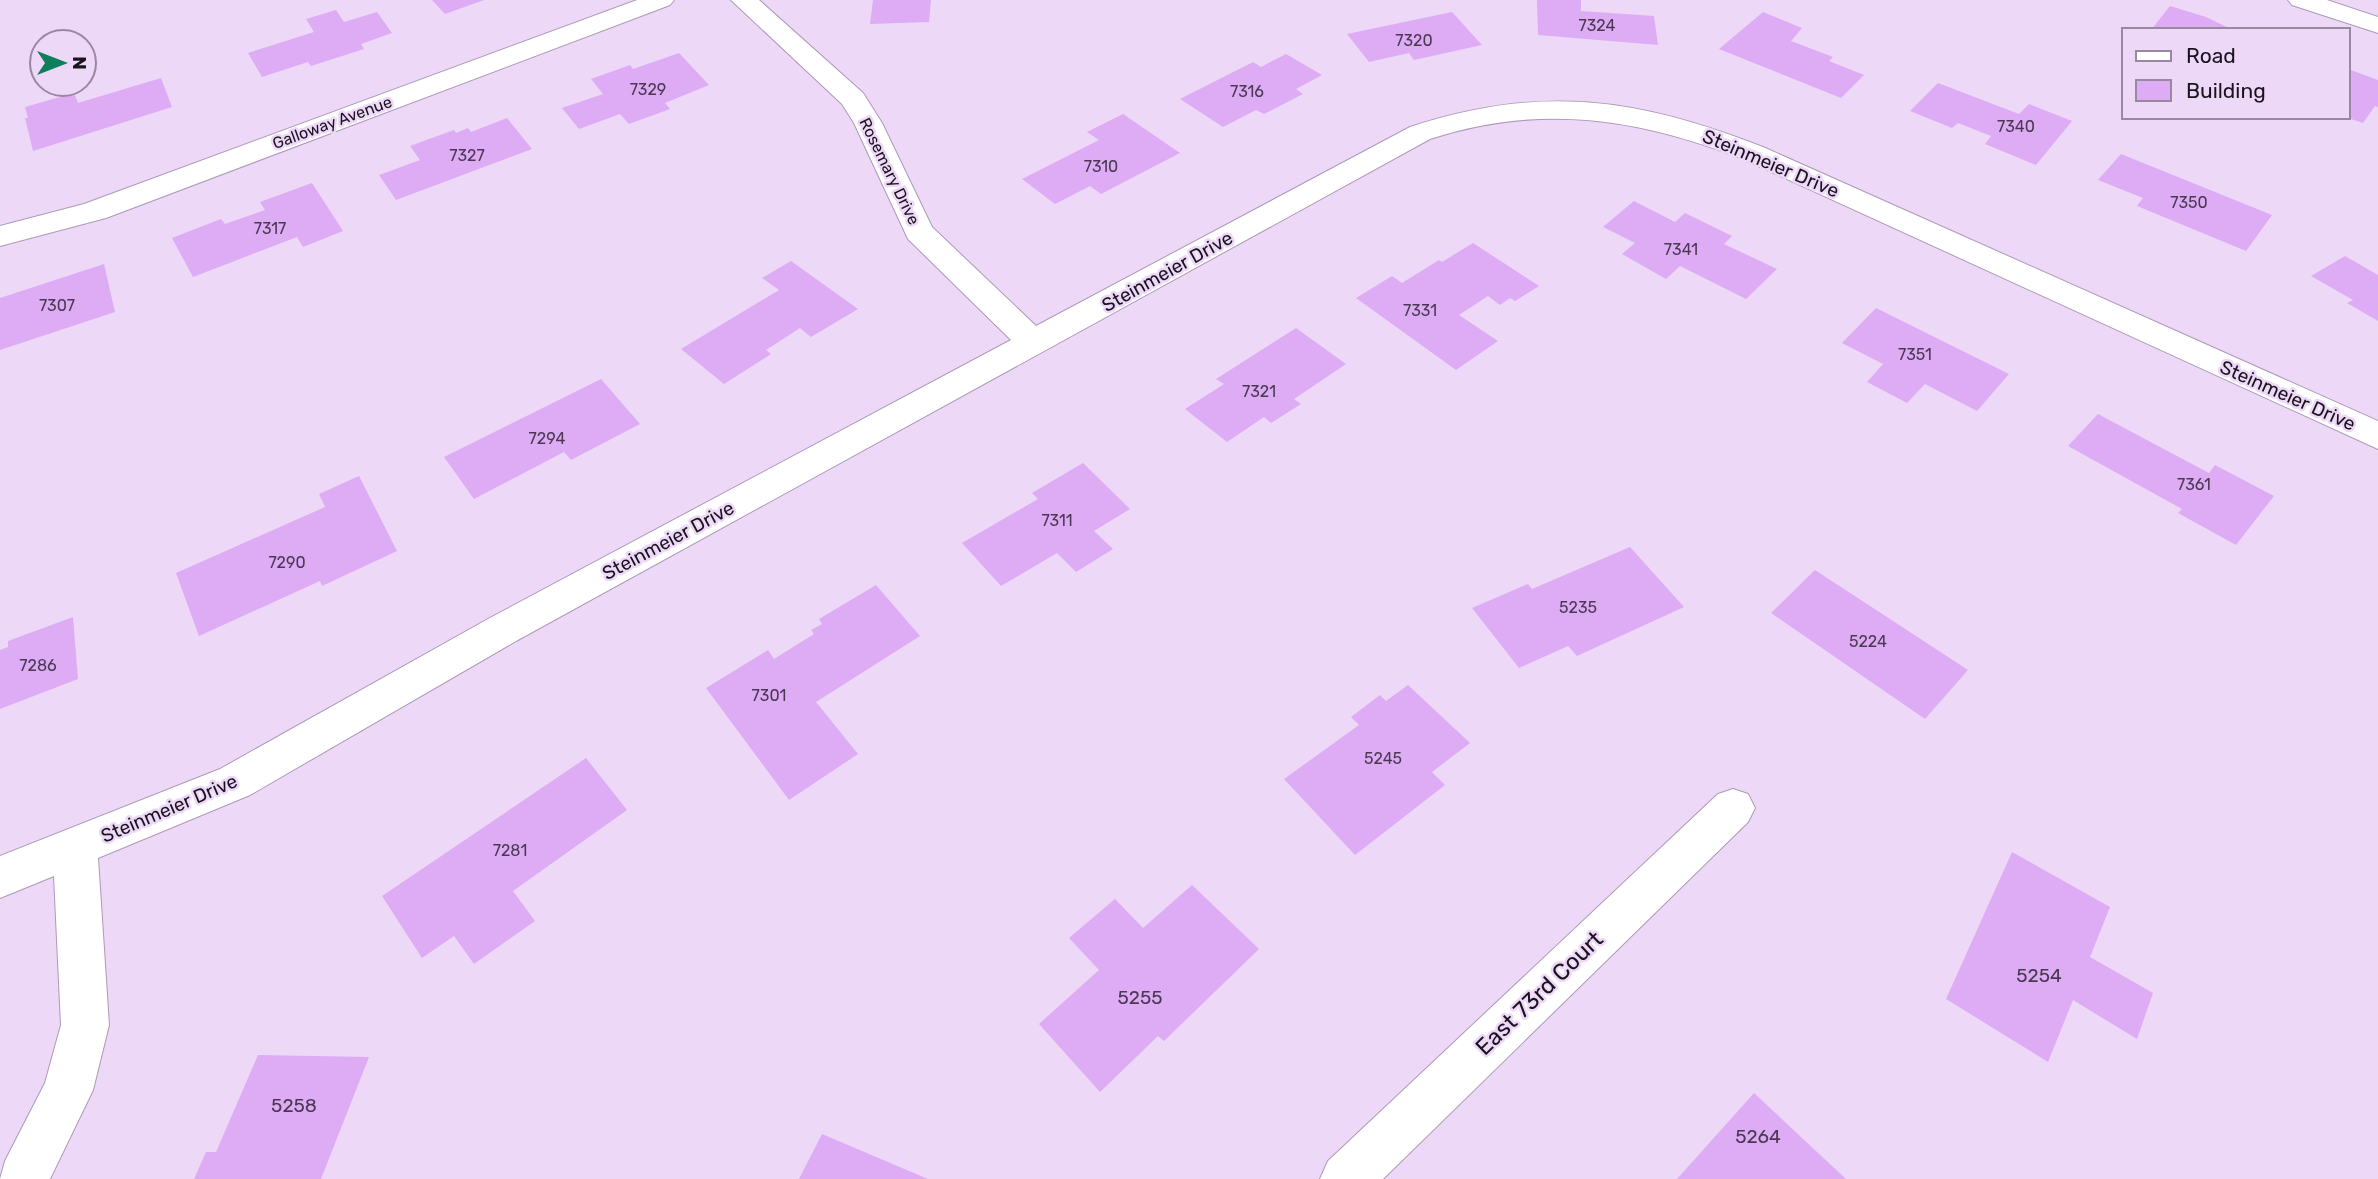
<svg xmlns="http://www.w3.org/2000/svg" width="2378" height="1179" viewBox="0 0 2378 1179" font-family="Rubik,sans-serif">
  <rect width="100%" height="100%" fill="#edd8f8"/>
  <g fill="#ddacf4">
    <path d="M432,0H484L445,14Z"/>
    <path d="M873,0H931L929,22L870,24Z"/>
    <path d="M1537,0H1581V11L1654,16L1658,45L1538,35Z"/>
    <path d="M2170,6L2206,17L2233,30H2151Z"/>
    <path d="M336,10L344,22L377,12L392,33L361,44L364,49L311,66L308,62L262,77L248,53L314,32L306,19Z"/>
    <path d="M1452,12L1482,45L1414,60L1409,53L1369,62L1347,34Z"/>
    <path d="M1763,12L1802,28L1791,41L1833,57L1829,61L1864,75L1841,98L1719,49Z"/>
    <path d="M679,53L709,85L665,103L670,109L629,124L620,114L579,129L562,108L603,94L591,79L630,65L633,69Z"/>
    <path d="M1286,54L1322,75L1296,89L1303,94L1264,114L1256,110L1223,127L1180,99L1253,62L1261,67Z"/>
    <path d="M2348,69L2378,80V107L2375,106L2363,123L2348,118Z"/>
    <path d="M161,78L172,107L33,151L25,118H28L25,107L74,93L78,103Z"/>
    <path d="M1938,83L2019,114L2029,104L2072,121L2036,165L1985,144L1991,136L1958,123L1952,128L1910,111Z"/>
    <path d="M1123,114L1180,153L1101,194L1090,186L1055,204L1022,179L1099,140L1087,132Z"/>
    <path d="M507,118L532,149L396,200L379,175L420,160L410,146L454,130L456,133L468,128L471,132Z"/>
    <path d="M2121,154L2272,215L2246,251L2137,206L2143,198L2098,180Z"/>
    <path d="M312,183L343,231L303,247L297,237L193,277L172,238L221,219L225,224L265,210L260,202Z"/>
    <path d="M1634,201L1675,222L1685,213L1732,236L1724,244L1777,269L1746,299L1680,266L1666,279L1622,254L1635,243L1603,227Z"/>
    <path d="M1473,243L1539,286L1515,301L1510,298L1500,305L1488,296L1459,315L1498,341L1456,370L1356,298L1392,276L1402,283L1439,260L1442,262Z"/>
    <path d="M2345,256L2378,275V321L2347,303L2353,300L2311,276Z"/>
    <path d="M791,261L858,309L811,337L800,328L766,350L771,354L724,384L681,349L779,290L762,278Z"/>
    <path d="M104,264L115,312L0,350V298Z"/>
    <path d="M1876,308L2009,374L1977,411L1925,384L1907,403L1867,382L1883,364L1842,343Z"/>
    <path d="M1296,328L1346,364L1294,399L1301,404L1271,423L1264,417L1227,442L1185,409L1224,384L1216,379Z"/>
    <path d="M601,379L640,424L571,460L564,452L474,499L444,457Z"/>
    <path d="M2098,414L2209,473L2215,465L2274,496L2236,545L2178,513L2182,509L2068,446Z"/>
    <path d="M1083,463L1130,509L1094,531L1113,549L1076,572L1057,553L1001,586L962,543L1038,499L1032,493Z"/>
    <path d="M359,476L397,551L322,586L320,581L199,636L176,573L325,507L319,494Z"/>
    <path d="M1630,547L1684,607L1577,656L1568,646L1519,668L1472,608L1528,584L1532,589Z"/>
    <path d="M1815,570L1968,670L1925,719L1771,613Z"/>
    <path d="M876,585L920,636L816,702L858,754L789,800L706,688L768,650L774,659L814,634L811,630L822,624L819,619Z"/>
    <path d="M73,617L78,679L0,709V650L8,647V641Z"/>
    <path d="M1408,685L1470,743L1432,772L1445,785L1355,855L1284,779L1359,725L1351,717L1380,695L1386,701Z"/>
    <path d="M586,758L627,810L513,891L535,921L474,964L454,936L422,958L382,896Z"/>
    <path d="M2012,852L2110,907L2090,957L2153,993L2137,1039L2073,1000L2048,1062L1946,999Z"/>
    <path d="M1192,885L1259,949L1164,1041L1158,1036L1100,1092L1039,1024L1099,970L1069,938L1115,899L1143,928Z"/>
    <path d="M258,1055L369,1057L321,1179H194L206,1152H216Z"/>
    <path d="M1754,1093L1846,1179H1677Z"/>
    <path d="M822,1134L928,1179H799Z"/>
  </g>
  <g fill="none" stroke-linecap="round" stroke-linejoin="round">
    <g stroke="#ac99b6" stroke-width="2">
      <g id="street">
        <path d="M637,0H674L670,5L106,218L0,246V226L84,204Z"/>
        <path d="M731,0H759L863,93L882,123L932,227L1036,326L1410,127C1541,84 1637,98 1763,147L2378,421V449L1743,159C1637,118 1540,103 1430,139L516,641L250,795L98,858L109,1025L93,1090L50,1179H0L5,1161L45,1083L61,1025L54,876L0,898V856L220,769L488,619L1011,340L908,239L854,123L842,104Z"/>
        <path d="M2288,0H2327L2378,17V33L2292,5Z"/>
        <path d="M1733,789L1748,794L1755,808L1748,822L1383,1179H1320L1328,1161L1718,794Z"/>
      </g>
    </g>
    <use href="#street" fill="#fff" fill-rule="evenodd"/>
  </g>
  <g text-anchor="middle" stroke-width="5" stroke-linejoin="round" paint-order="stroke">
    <g font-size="16" fill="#4b3953">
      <text x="1597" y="31">7324</text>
      <text x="1414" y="46">7320</text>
      <text x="648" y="95">7329</text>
      <text x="1247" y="97">7316</text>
      <text x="2016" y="132">7340</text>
      <text x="467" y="161">7327</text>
      <text x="1101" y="172">7310</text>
      <text x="2189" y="208">7350</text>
      <text x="270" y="234">7317</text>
      <text x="1681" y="255">7341</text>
      <text x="57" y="311">7307</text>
      <text x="1420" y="316">7331</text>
      <text x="1915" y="360">7351</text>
      <text x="1259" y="397">7321</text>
      <text x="547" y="444">7294</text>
      <text x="2194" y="490">7361</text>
      <text x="1057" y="526">7311</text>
      <text x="287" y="568">7290</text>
      <text x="1578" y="613">5235</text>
      <text x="1868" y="647">5224</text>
      <text x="38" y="671">7286</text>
      <text x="769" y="701">7301</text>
      <text x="1383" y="764">5245</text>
      <text x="510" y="856">7281</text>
    </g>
    <g font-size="16" fill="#1a131d" stroke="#edd8f8">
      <text transform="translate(332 122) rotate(-20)" y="6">Galloway Avenue</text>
      <text transform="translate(890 171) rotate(64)" y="6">Rosemary Drive</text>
    </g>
    <g font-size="19" fill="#1a131d" stroke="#edd8f8">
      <text transform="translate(1771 163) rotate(23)" y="7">Steinmeier Drive</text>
      <text transform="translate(1167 271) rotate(-29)" y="7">Steinmeier Drive</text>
      <text transform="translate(2288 395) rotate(24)" y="7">Steinmeier Drive</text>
      <text transform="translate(668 540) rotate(-28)" y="7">Steinmeier Drive</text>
      <text transform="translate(169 808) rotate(-23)" y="7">Steinmeier Drive</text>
    </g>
    <g font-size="19" fill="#4b3953">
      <text x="2039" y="982">5254</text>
      <text x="1140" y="1004">5255</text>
      <text x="294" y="1112">5258</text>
      <text x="1758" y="1143">5264</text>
    </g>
    <g font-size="23" fill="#1a131d" stroke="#edd8f8">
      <text transform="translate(1539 993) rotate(-44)" y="8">East 73rd Court</text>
    </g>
  </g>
  <rect x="2122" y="28" width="228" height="91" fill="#edd8f8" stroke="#9989a0" stroke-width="2"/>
  <rect x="2136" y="51" width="35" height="10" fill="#ffffff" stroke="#9989a0" stroke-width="2"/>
  <text x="2186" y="63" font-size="21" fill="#1a131d">Road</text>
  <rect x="2136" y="80" width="35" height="21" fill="#ddacf4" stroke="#9989a0" stroke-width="2"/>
  <text x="2186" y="98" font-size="21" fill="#1a131d">Building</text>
  <g transform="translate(63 63) rotate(90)"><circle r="33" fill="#edd8f8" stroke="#9989a0" stroke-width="2"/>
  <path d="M0-5L12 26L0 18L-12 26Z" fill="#0e7e5b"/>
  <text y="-10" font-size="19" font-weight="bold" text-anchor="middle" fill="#1a131d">N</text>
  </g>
</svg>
